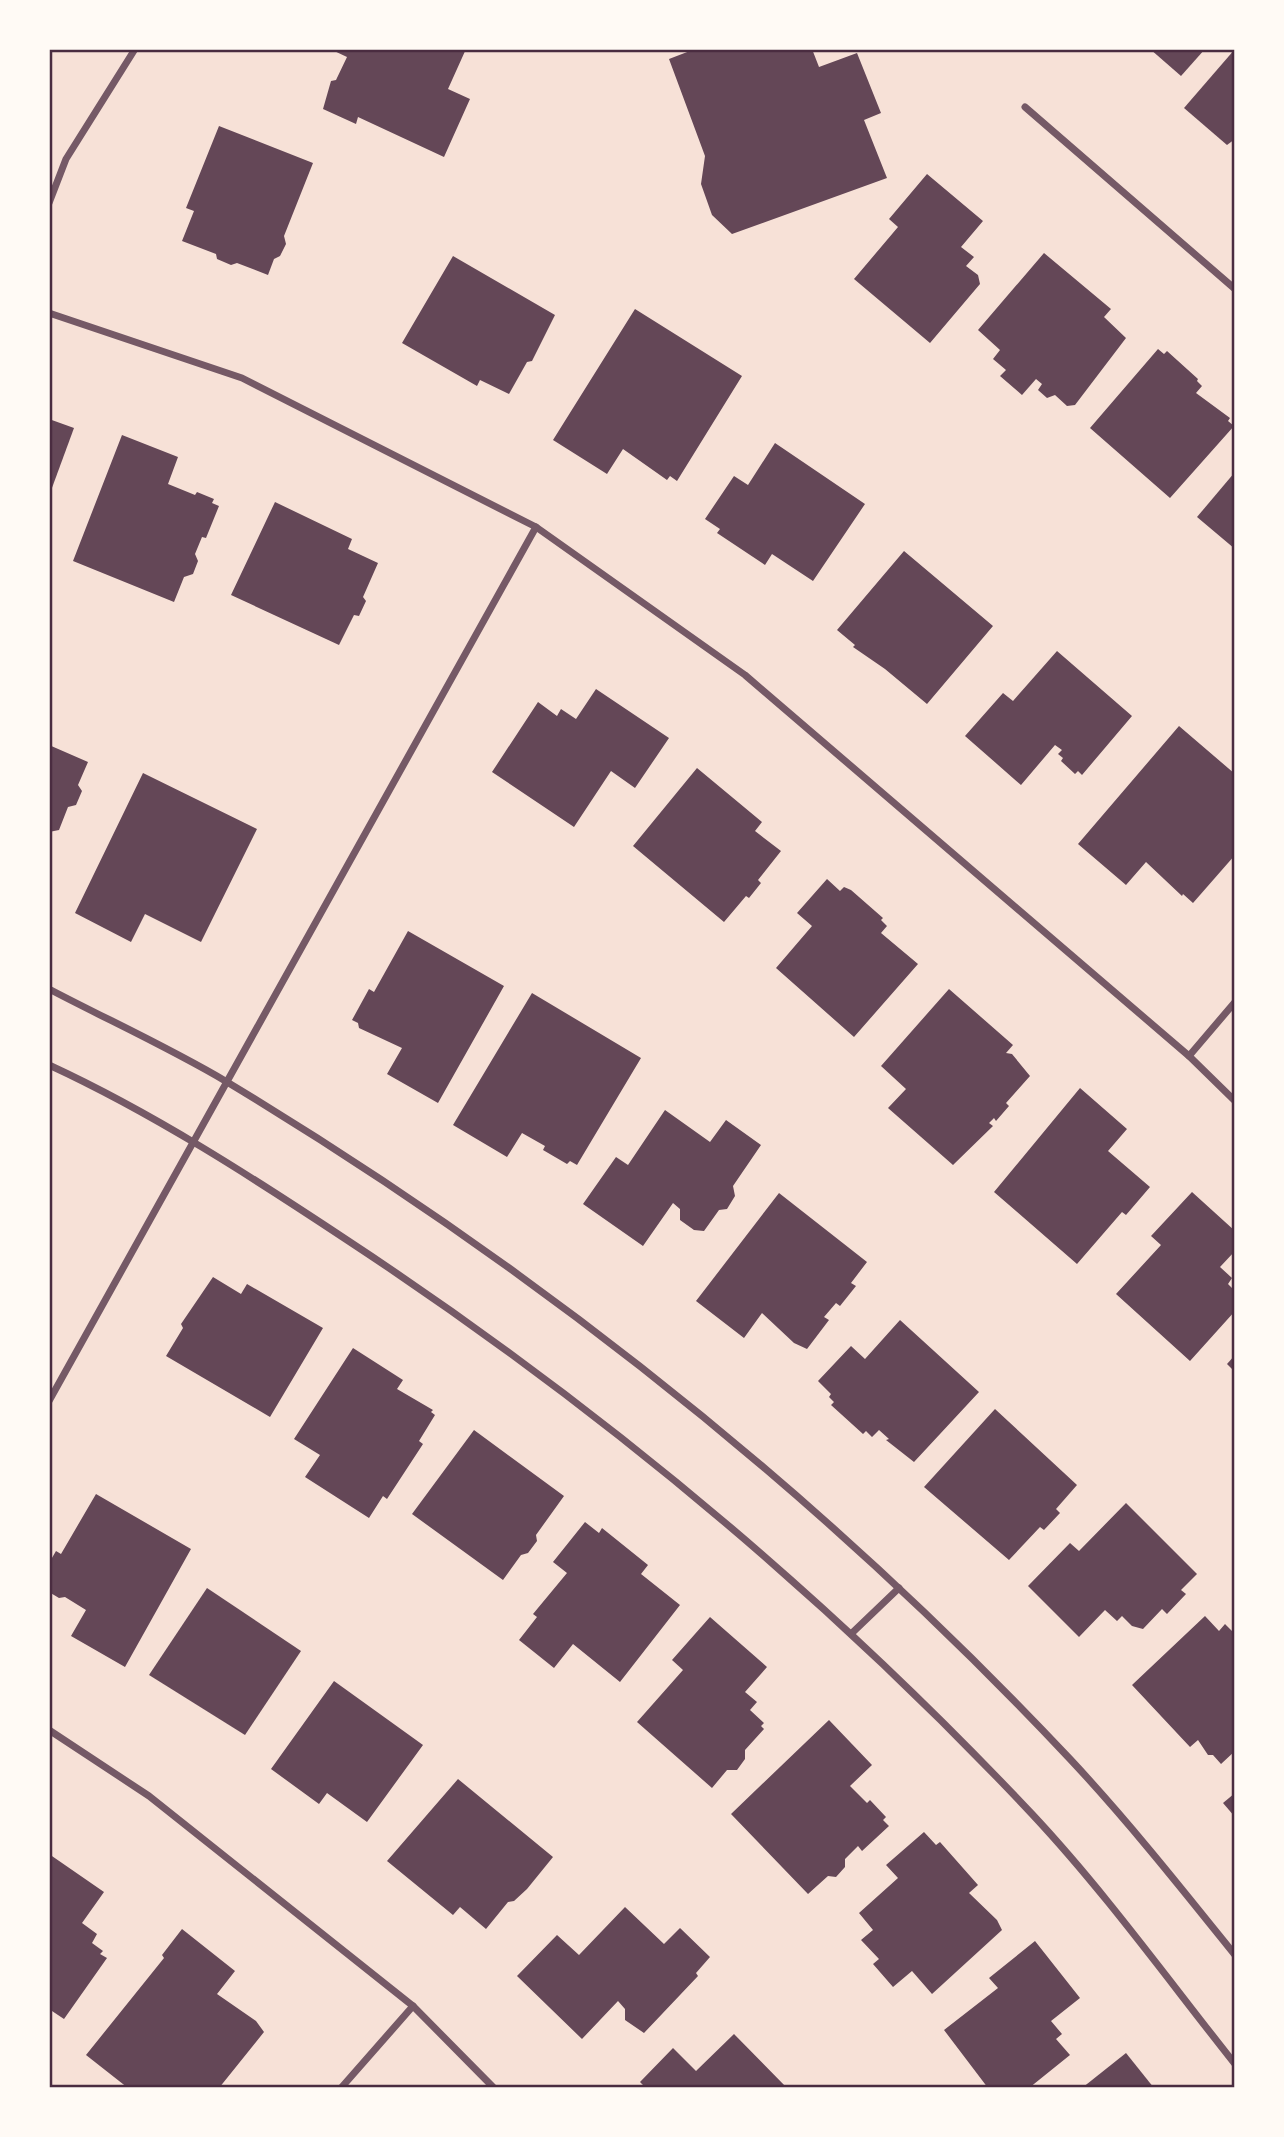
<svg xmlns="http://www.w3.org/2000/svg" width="1284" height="2137" viewBox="0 0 1284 2137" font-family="Figtree,sans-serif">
  <rect width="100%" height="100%" fill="#f7e1d7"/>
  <g fill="#644757">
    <path d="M330,49H466L448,89L470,99L444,157L358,117L356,124L323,109L331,81L336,80L347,57Z"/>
    <path d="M695,49H812L819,67L857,53L881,113L864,120L887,178L732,234L712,215L701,184L705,156L669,59Z"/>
    <path d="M1150,49H1205L1181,76Z"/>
    <path d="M1235,49V139L1227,145L1184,108Z"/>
    <path d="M219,126L313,163L284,236L286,244L280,256L274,259L268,275L237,263L231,265L217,259L216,254L182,241L194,211L186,208Z"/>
    <path d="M927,174L983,221L961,247L974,257L966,266L978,275L980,284L930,343L854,279L898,227L889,219Z"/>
    <path d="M1044,253L1111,309L1104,317L1126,338L1075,405L1067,406L1055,395L1047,398L1038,390L1042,384L1036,379L1022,395L1000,376L1006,370L993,359L1000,350L978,330Z"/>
    <path d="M453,256L555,315L532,361L527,362L509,394L480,380L477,386L402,343Z"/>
    <path d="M635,309L742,376L677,481L670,476L667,480L623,449L607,474L553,440Z"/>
    <path d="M1158,349L1164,354L1167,351L1198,379L1197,381L1202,386L1196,393L1230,418L1228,421L1234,426L1170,498L1090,428Z"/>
    <path d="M49,419L74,428L49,496Z"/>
    <path d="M122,435L178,457L168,484L195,495L197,492L214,499L212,503L219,506L206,538L202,537L195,554L198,561L193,574L184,577L174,602L73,561Z"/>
    <path d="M775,443L865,504L813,581L772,554L765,565L717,533L720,529L705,519L734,476L748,485Z"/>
    <path d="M1235,472V549L1197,517Z"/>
    <path d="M275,502L352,539L348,549L378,563L363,597L366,601L359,616L354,615L339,645L231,595Z"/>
    <path d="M904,551L993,626L927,704L885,669L853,647L855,645L837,630Z"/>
    <path d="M1057,651L1132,716L1082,775L1078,771L1075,774L1061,761L1063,758L1058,754L1062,750L1055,745L1021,785L965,736L1003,693L1013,701Z"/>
    <path d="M596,689L669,738L635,788L611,771L574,827L492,772L538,702L557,716L561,709L576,719Z"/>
    <path d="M1179,726L1235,774V855L1193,903L1183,894L1182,896L1146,862L1126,885L1078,844Z"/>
    <path d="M49,745L88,762L78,785L82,791L76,805L68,807L59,830L49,832Z"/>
    <path d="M697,768L762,822L755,831L781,851L758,880L761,883L749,898L746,896L724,922L633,846Z"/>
    <path d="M143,773L257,829L201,942L145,914L131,942L75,913Z"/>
    <path d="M827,879L840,891L844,887L851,890L883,918L881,920L887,926L881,933L918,964L854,1037L776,968L812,926L797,913Z"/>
    <path d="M408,931L504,986L438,1103L387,1074L402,1048L359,1028L358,1023L352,1020L369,989L374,992Z"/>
    <path d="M949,989L1013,1045L1006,1053L1012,1054L1030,1076L1006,1103L1009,1106L996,1121L994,1118L989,1123L993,1126L953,1165L888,1108L906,1089L881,1066Z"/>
    <path d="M532,993L641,1058L577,1165L570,1161L567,1164L543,1150L545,1146L522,1133L507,1157L453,1125Z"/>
    <path d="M1080,1088L1127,1129L1108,1151L1150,1187L1126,1215L1122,1212L1077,1264L994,1192Z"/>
    <path d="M665,1110L710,1142L726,1120L761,1145L733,1186L735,1196L727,1209L719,1210L704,1231L694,1230L680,1220V1209L673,1203L643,1246L583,1204L616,1157L628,1165Z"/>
    <path d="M1192,1192L1235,1231V1251L1220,1267L1232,1278L1228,1284L1235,1291V1311L1190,1361L1116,1294L1161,1245L1151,1236Z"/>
    <path d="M779,1193L867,1262L851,1283L856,1286L840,1306L836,1303L824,1317L829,1320L807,1349L794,1343L762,1313L744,1338L696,1301Z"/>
    <path d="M213,1277L241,1294L247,1284L323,1328L270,1417L166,1356L183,1328L181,1324Z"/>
    <path d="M900,1320L979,1392L914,1462L886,1440L889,1439L879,1430L872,1437L866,1431L863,1434L831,1405L834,1402L829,1397L831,1394L818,1381L851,1346L865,1359Z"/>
    <path d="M353,1348L403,1380L397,1389L433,1410L431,1412L435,1415L419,1441L423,1444L387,1499L383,1496L369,1518L305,1477L320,1455L294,1439Z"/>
    <path d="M1235,1355V1372L1227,1364Z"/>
    <path d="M995,1409L1077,1485L1056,1509L1060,1513L1044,1530L1040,1527L1009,1560L924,1487Z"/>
    <path d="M474,1430L564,1496L536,1535L537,1541L528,1553L521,1555L503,1580L412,1514Z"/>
    <path d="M96,1494L191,1549L125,1667L71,1636L86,1610L65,1597L59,1598L49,1592V1563L56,1551L61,1554Z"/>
    <path d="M1126,1503L1197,1574L1181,1590L1186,1594L1167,1614L1162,1609L1143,1629L1132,1626L1122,1616L1117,1621L1105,1610L1079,1637L1028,1586L1070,1543L1079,1551Z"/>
    <path d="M585,1522L599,1533L602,1528L648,1565L641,1574L680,1605L620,1682L573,1644L554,1668L519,1640L537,1617L533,1614L567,1573L553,1562Z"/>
    <path d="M207,1588L301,1651L245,1735L149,1675Z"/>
    <path d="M1205,1616L1219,1631L1225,1624L1235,1634V1751L1221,1764L1213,1755H1208L1198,1740L1190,1747L1132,1685Z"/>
    <path d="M710,1617L767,1667L745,1692L757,1702L750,1710L764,1723L761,1726L764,1729L745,1750V1759L737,1770H727L712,1788L637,1722L683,1670L672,1660Z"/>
    <path d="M334,1681L423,1745L367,1822L327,1793L319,1804L271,1769Z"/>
    <path d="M829,1720L872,1765L850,1786L867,1803L870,1800L886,1817L883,1820L889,1826L862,1851L858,1846L845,1859V1867L836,1877L828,1876L808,1894L731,1814Z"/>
    <path d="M458,1779L553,1857L527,1889L514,1901L508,1902L486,1929L460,1907L453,1915L387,1861Z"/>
    <path d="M1235,1793V1817L1223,1803Z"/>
    <path d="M924,1832L936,1845L940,1842L978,1885L969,1893L997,1920L1002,1930L932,1994L912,1971L893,1987L873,1964L879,1959L861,1940L873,1930L859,1913L898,1878L886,1865Z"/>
    <path d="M49,1854L104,1892L82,1923L97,1934L92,1943L103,1951L100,1954L107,1958L64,2019L49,2009Z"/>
    <path d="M625,1907L664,1944L680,1928L710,1957L696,1973L698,1976L644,2033L625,2020V2009L618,2001L582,2039L517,1976L557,1935L579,1955Z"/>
    <path d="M182,1929L235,1971L217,1994L256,2021L264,2032L219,2088H128L86,2055L164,1958L162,1955Z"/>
    <path d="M1035,1941L1080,1998L1051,2021L1062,2034L1056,2039L1070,2055L1029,2088H988L944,2030L998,1988L989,1978Z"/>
    <path d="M734,2034L787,2088H646L640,2082L673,2048L696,2071Z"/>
    <path d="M1126,2053L1154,2088H1082Z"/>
  </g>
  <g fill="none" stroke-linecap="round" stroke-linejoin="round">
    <g stroke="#755966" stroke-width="7">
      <path d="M1025,107L1235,289"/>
      <path d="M49,203L66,159L135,49"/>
      <path d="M49,313L242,378L536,527L745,675L1189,1056L1235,1101"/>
      <path d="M49,989C108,1020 170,1048 227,1082C537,1269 822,1495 1070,1759C1128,1821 1182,1889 1235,1955"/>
      <path d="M1189,1056L1235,1002"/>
      <path d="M49,1065C153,1113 252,1177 347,1240C596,1404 828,1597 1032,1814C1105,1892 1169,1981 1235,2064"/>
      <path d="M49,1401L536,527"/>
      <path d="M852,1633L899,1588"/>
      <path d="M49,1730L149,1796L413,2006L494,2088"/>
      <path d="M341,2088L413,2006"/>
    </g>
  </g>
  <rect width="1284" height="2137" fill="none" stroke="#fffaf5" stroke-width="102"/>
  <rect x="51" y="51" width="1182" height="2035" fill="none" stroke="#4a2c40" stroke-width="2.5"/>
</svg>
